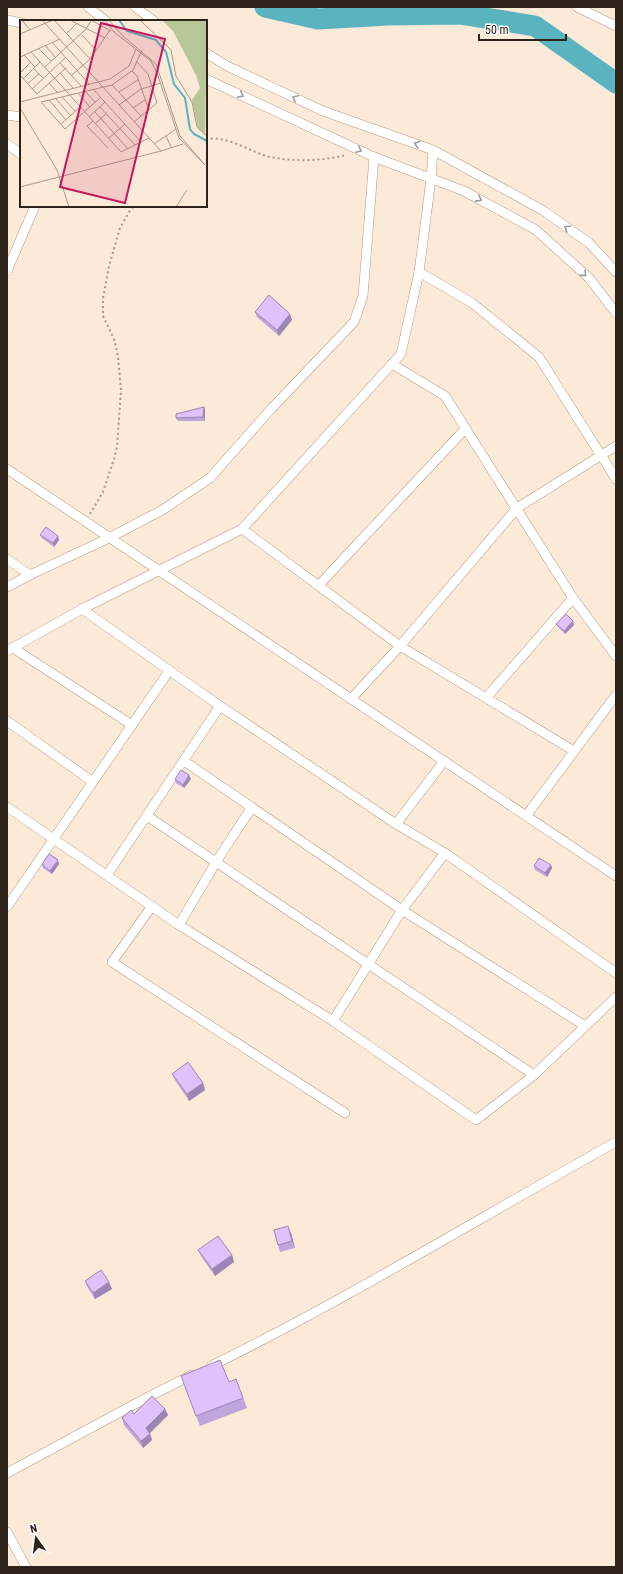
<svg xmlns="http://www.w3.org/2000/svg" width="623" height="1574" viewBox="0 0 623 1574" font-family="'Roboto Condensed',sans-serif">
  <rect width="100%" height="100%" fill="#fcead9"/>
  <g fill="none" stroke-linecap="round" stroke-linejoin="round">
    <path stroke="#59b4c0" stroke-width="21" d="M265,7L318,19L388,15L460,14L535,26L616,83"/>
    <g stroke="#b69a80" stroke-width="10">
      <g id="minor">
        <path d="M88,7L106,21"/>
        <path d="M135,7L154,21"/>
        <path d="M577,7L616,26"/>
        <path d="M7,20L21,23"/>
        <path d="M206,53L227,66L323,111L433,150L544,211L589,243L616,272"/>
        <path d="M206,79L374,157L464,191L536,230L589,278L616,313"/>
        <path d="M7,115L21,117"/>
        <path d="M7,144L21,154"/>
        <path d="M7,271L35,206"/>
        <path d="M419,272L472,303L539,357L616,479"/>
        <path d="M392,364L445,396L573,598L616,656"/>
        <path d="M7,469L616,876"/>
        <path d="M242,529L400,646L574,751"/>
        <path d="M7,559L30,575"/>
        <path d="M319,585L466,428"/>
        <path d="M7,587L30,575L109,538L164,509L210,478L271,409L354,322L363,296L374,157"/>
        <path d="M82,609L220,706L396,824L445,853L616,973"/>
        <path d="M13,648L132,725"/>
        <path d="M7,651L82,609L242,529L401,354L419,272L431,179L433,150"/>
        <path d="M486,698L573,598"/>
        <path d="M351,699L400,646L517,508L616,446"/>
        <path d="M7,721L93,782"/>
        <path d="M184,761L402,910L585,1026"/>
        <path d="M7,807L179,925L333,1021L476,1120L534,1075L616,997"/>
        <path d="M147,816L534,1075"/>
        <path d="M526,816L616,695"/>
        <path d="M396,824L444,761"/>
        <path d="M107,875L220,706"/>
        <path d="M152,906L112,962L345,1113"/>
        <path d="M7,907L169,671"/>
        <path d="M179,925L216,862L252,807"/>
        <path d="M333,1021L402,910L445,853"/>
        <path d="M211,1366C349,1298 481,1217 616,1142"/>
        <path d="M7,1473L148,1397L192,1375"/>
        <path d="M7,1532L26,1567"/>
      </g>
    </g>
    <g stroke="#a59688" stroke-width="2" stroke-dasharray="2 3" stroke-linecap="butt">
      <path d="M206,140C223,133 252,153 270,157C296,162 321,161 346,155"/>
      <path d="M90,514L103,492L114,459L117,447L121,390L118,356L114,339L103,316V298L109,266L120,228L129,212L134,206"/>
    </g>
    <use href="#minor" stroke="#fff" stroke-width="9"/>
  </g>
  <g fill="#bfa6da">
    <path d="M255,312L290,314L292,320L279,336L257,317Z"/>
    <path d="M204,407L205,410V421H178L176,418Z"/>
    <path d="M40,535L59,540L54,547L42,538Z"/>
    <path d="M556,624L574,625L565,634L558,627Z"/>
    <path d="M175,779H191L184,788L176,783Z"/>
    <path d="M42,864H59L52,874L43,868Z"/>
    <path d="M551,865L552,868L547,877L535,870L534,866Z"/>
    <path d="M172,1074L203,1083L205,1090L189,1101L175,1080Z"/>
    <path d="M291,1233L295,1248L280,1252L278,1245Z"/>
    <path d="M198,1250L232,1255L234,1262L215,1276L201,1256Z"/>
    <path d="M85,1281L112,1289L95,1299L88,1288Z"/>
    <path d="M181,1376L229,1382L236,1379L247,1408L200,1426Z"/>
    <path d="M165,1409L168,1415L150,1433L152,1440L143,1448L124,1425L122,1418L134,1414Z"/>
  </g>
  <g fill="#9b87b1">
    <path d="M290,314L292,320L279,336L277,330Z"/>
    <path d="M204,407L205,410V421L203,417Z"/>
    <path d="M58,536L59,540L54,547L53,543Z"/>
    <path d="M573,621L574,625L565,634L564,631Z"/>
    <path d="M189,775L191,779L184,788L183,785Z"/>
    <path d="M58,860L59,864L52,874L50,871Z"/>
    <path d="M551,865L552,868L547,877L545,873Z"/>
    <path d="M203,1083L205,1090L189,1101L187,1094Z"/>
    <path d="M288,1226L291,1233L295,1248L292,1241Z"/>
    <path d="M232,1255L234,1262L215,1276L212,1269Z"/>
    <path d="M109,1282L112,1289L95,1299L93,1293Z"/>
    <path d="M165,1409L168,1415L149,1434H150L152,1440L143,1448L141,1441L146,1428Z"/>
  </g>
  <g fill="#dec1fd" stroke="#9b87b1">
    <path d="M269,295L290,314L277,330L255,312Z"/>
    <path d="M204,407L203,417L176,418V414Z"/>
    <path d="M46,527L58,536L53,543L40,535Z"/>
    <path d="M566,614L573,621L564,631L556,624Z"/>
    <path d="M181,770L189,775L183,785L175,779Z"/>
    <path d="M49,854L58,860L50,871L42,864Z"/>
    <path d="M539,858L551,865L545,873L534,866Z"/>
    <path d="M188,1062L203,1083L187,1094L172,1074Z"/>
    <path d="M288,1226L292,1241L278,1245L274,1230Z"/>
    <path d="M218,1236L232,1255L212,1269L198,1250Z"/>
    <path d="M101,1270L109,1282L93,1293L85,1281Z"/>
    <path d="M220,1360L229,1382L236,1379L243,1398L196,1416L181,1376Z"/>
    <path d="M152,1396L165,1409L146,1428L150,1434L141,1441L122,1418L131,1410L134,1414Z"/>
  </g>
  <defs><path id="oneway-chevron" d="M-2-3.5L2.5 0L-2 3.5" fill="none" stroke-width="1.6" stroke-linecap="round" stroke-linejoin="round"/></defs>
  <g stroke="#a09c97">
    <use href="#oneway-chevron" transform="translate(241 95) rotate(25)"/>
    <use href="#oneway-chevron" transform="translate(295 98) rotate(-155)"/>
    <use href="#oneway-chevron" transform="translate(417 144) rotate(-161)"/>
    <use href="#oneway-chevron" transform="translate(359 150) rotate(25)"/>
    <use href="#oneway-chevron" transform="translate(479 199) rotate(28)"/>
    <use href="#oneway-chevron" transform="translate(567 228) rotate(-145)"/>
    <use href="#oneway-chevron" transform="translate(584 274) rotate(44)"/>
  </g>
  <g transform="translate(20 20)">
    <rect width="187" height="187" fill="#fcead9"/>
    <path d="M142,0H187L185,115L178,108L172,80L180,68L176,55L153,11Z" fill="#b8c798"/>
    <path fill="none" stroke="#59b4c0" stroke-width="2" d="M99,0L107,11L136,20L146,32L154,64L165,78L170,109L174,114L187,121"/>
    <path fill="none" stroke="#a99a8c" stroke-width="1" d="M2,0L10,10M22,0L141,131L163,124M34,0L70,39M50,0L85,18M71,0L91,11M85,0L94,12L131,41L137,53L159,118L185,145M89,0L103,16L136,44L160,116L185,145M120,0L151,30L156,56L172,82L177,107L187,116M0,14L33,0M46,14L56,4M62,15L76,30M32,22L69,64M25,25L35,37M18,28L31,41M11,32L101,132L129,118M4,35L15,47M0,37L40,19M40,43L61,66M25,47L66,9L71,1M14,49L23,58M112,51L117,56L129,90M0,53L11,42M40,53L53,68M0,55L17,74L46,48M52,55L70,39L90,10M3,59L20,42M29,63L37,72M7,64L19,54M92,65L121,96M12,69L45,38M73,69L121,122M65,71L75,82M99,72L118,60M58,73L70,87M42,77L55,91M81,77L45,109L21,82L92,65L113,50L122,30M36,79L51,96M29,80L46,100M0,82L90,59L109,46L116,29M99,85L121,69L141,63M80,87L115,125M0,88L37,150L49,187M113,88L125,80M75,92L108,129M69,97L85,82M73,101L67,106L88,128M114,102L137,83L128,54L117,42M41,104L60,87M75,104L86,94M146,116L151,127M89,118L105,104M134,124L156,109M0,167L141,131M156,187L167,170"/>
    <path fill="#c2185b" fill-opacity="0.15" stroke="#c2185b" stroke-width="2" d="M81,3L145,19L105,183L40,167Z"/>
    <rect width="187" height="187" fill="none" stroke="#2d2218" stroke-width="2"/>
  </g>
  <rect width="623" height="1574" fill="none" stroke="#2d2218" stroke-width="16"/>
  <g transform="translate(36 1538) rotate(346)" stroke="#ffffff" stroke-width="3" paint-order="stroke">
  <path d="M0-3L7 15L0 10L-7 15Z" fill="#2d2218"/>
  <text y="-6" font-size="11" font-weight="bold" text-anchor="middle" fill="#2d2218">N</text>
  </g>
  <path d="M479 34v6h87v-6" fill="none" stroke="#2d2218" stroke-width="2"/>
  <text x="485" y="34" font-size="12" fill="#2d2218" stroke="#ffffff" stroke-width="3" paint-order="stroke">50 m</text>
</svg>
